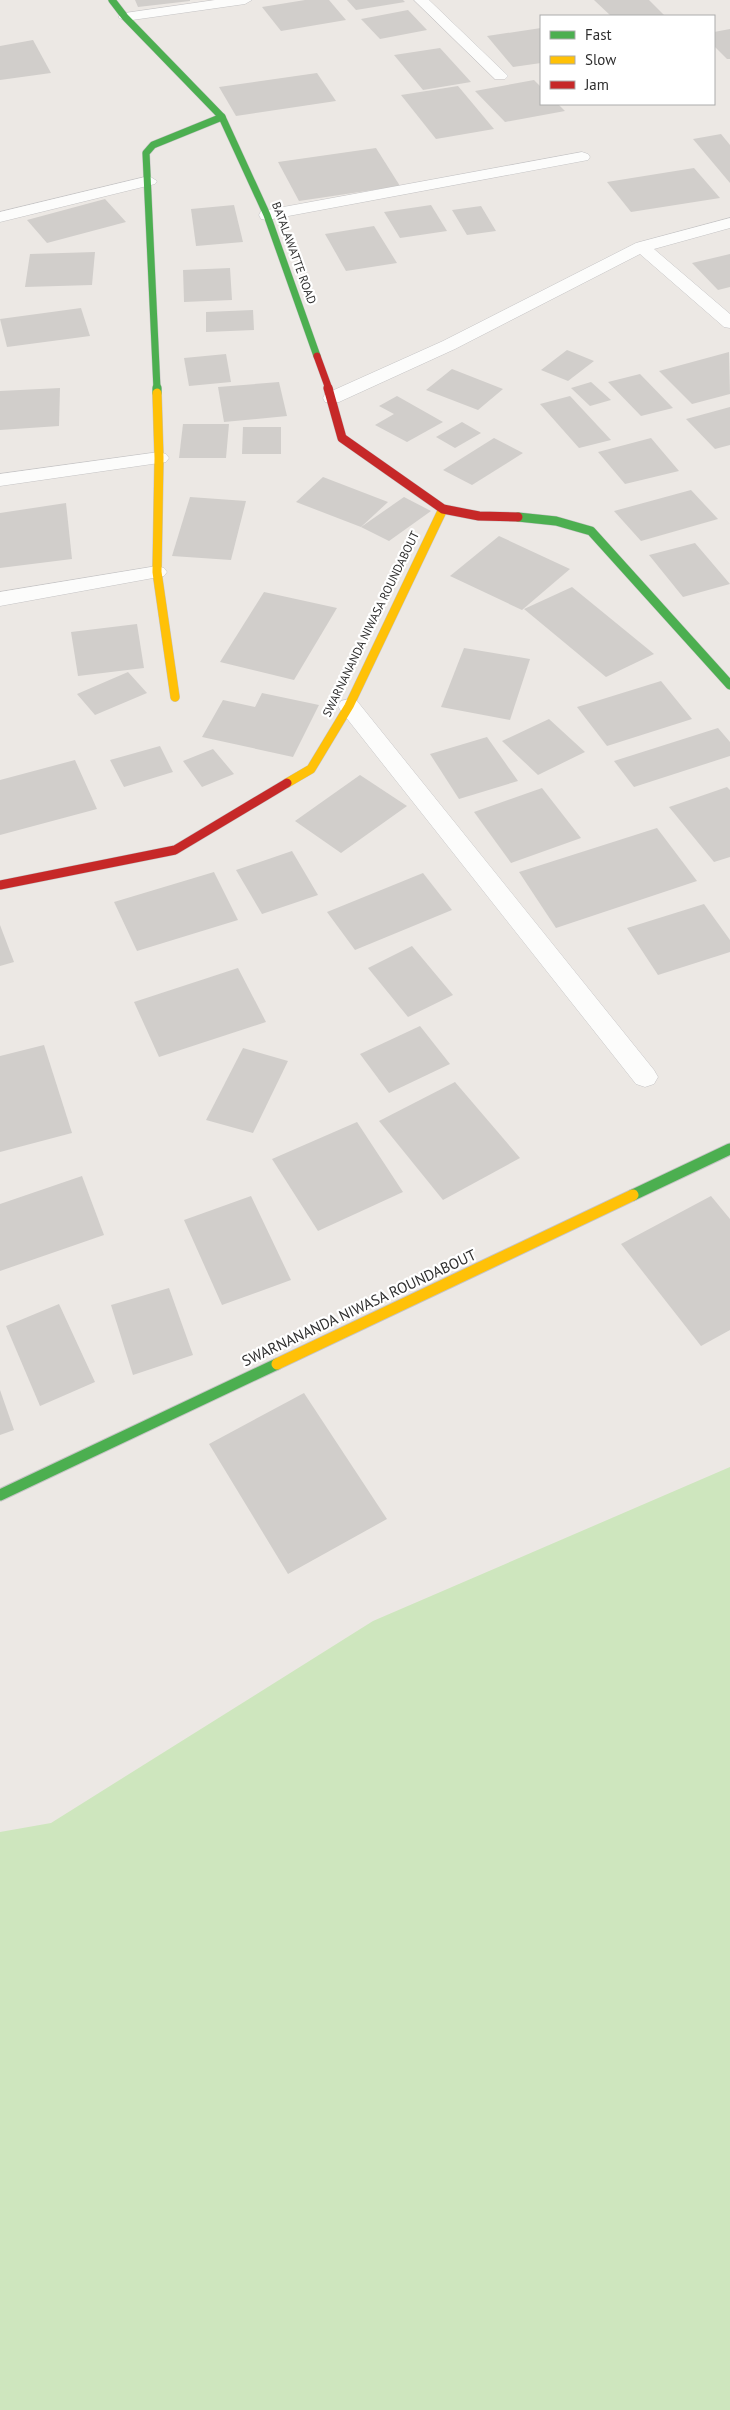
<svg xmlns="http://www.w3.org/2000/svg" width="730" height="2410" viewBox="0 0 730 2410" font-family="'PT Sans',sans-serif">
  <rect width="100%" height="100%" fill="#ece8e4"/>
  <path fill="#cee6be" d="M730,1467V2410H0V1832L51,1823L373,1621Z"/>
  <g fill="#d1cecb">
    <path d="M135,0H190V1L138,7Z"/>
    <path d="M305,0H329L346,20L281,31L262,7Z"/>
    <path d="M347,0H403L405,2L356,10Z"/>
    <path d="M594,0H649L665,16H611Z"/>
    <path d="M408,10L427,30L380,39L361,19Z"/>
    <path d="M541,28V63L513,67L487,36Z"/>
    <path d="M730,29V59H727L714,46V32Z"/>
    <path d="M33,40L51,73L0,80V46Z"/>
    <path d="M440,48L471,82L423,90L394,55Z"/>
    <path d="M317,73L336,101L236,116L219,87Z"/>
    <path d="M534,80L541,87V104H558L565,111L505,122L475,91Z"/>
    <path d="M458,86L494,129L436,139L401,95Z"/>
    <path d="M721,134L730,145V183L693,139Z"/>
    <path d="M376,148L400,186L299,201L278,162Z"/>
    <path d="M694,168L720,198L631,212L607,182Z"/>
    <path d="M105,199L126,222L47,243L27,220Z"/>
    <path d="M234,205L243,242L196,246L191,209Z"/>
    <path d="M431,205L447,231L400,238L384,212Z"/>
    <path d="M481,206L496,231L467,235L452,210Z"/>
    <path d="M374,226L397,263L346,271L325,234Z"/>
    <path d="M95,252L92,285L25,287L30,254Z"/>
    <path d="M730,254V287L718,290L692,263Z"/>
    <path d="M230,268L232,300L184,302L183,270Z"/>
    <path d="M81,308L90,336L7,347L0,319Z"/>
    <path d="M253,310L254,330L206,332V312Z"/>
    <path d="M567,350L594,361L568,381L541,370Z"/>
    <path d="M729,352L730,394L692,404L659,371Z"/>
    <path d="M226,354L231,382L189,386L184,358Z"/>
    <path d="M452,369L503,389L478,410L426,390Z"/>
    <path d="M640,374L673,408L641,416L608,382Z"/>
    <path d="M279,382L287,416L224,422L218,387Z"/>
    <path d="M591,382L611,400L590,406L571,388Z"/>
    <path d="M60,388L59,426L0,430V391Z"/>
    <path d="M397,396L443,422L407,442L375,425L394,414L379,406Z"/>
    <path d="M570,396L611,440L579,448L540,404Z"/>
    <path d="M730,407V445L715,449L686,419Z"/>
    <path d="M462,422L481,433L455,448L436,437Z"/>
    <path d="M183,424H229L226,458H179Z"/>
    <path d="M243,427H281V454H242Z"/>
    <path d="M494,438L523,453L472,485L443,470Z"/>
    <path d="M651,438L679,471L625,484L598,452Z"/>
    <path d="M323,477L388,502L361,527L296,502Z"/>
    <path d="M691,490L718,519L641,541L614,511Z"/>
    <path d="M190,497L246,501L231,560L172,556Z"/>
    <path d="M404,497L431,511L389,541L361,527Z"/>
    <path d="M66,503L72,559L0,568V513Z"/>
    <path d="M499,536L570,569L522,610L450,576Z"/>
    <path d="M695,543L730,584L683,597L649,555Z"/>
    <path d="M572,587L654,654L606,677L524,609Z"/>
    <path d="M264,592L337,608L294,680L220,662Z"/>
    <path d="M137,624L144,668L78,676L71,632Z"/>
    <path d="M464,648L530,659L510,720L441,707Z"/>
    <path d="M128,672L147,693L95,715L77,694Z"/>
    <path d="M661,681L692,719L607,746L577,707Z"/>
    <path d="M262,693L319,705L293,757L202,737L223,700L255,707Z"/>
    <path d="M549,719L585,752L538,775L502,741Z"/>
    <path d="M718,728L730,742V756L634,787L614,761Z"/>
    <path d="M487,737L518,781L459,799L430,754Z"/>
    <path d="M160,746L173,772L124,787L110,760Z"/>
    <path d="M213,749L234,774L202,787L183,761Z"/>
    <path d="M75,760L97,809L0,835V780Z"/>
    <path d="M360,775L407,806L341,853L295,821Z"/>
    <path d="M727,787L730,790V857L714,862L669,807Z"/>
    <path d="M542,788L581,838L511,863L474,812Z"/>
    <path d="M657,828L697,881L556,928L519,872Z"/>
    <path d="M292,851L318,895L262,914L236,870Z"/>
    <path d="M214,872L238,920L137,951L114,902Z"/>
    <path d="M423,873L452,910L355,950L327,912Z"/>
    <path d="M704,904L730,940V952L658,975L627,928Z"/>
    <path d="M0,925L14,962L0,966Z"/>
    <path d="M412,946L453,995L408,1017L368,968Z"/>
    <path d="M238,968L266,1022L159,1057L134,1002Z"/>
    <path d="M420,1026L450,1064L389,1093L360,1054Z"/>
    <path d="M44,1045L72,1133L0,1152V1056Z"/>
    <path d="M243,1048L288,1061L253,1133L206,1120Z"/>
    <path d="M455,1082L520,1158L443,1200L379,1121Z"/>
    <path d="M357,1122L403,1192L318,1231L272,1159Z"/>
    <path d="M82,1176L104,1235L0,1271V1204Z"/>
    <path d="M251,1196L291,1280L222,1305L184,1220Z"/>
    <path d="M711,1196L730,1219V1330L701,1346L621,1244Z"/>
    <path d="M169,1288L193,1355L133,1375L111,1305Z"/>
    <path d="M59,1304L95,1382L40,1406L6,1326Z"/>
    <path d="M0,1390L14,1430L0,1435Z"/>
    <path d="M304,1393L387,1519L288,1574L209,1444Z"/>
  </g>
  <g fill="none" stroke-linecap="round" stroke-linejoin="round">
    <g stroke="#c5c4c5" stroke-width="1">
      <g id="street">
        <path d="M215,0H252L245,4L125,21L118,17L125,13Z"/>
        <path d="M414,0H429L505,73L508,76L505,79H495Z"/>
        <path d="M582,152L588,154L590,157L588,160L267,220L261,219L259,215L261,211L267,210Z"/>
        <path d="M149,176L157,181L155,184L0,222V212Z"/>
        <path d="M730,218V228L654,249L730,314V328L724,327L640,254L455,349L339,402H325L323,398L325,394L443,341L636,243Z"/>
        <path d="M159,452L166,454L169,458L166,462L0,486V474Z"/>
        <path d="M157,566L164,568L167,572L164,576L0,606V592Z"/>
        <path d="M349,699L357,701L654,1070L658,1077L654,1084L645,1087L636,1084L341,711L338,706L341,701Z"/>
      </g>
    </g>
    <g stroke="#c5c4c5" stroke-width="8">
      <g id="fast-far2">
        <path d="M112,0L125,17L222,117L267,215L317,356"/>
        <path d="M157,389L146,153L153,145L222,117"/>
      </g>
    </g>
    <g stroke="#c5c4c5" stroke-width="10">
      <g id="fast-far1">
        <path d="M157,388V393"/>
        <path d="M518,517L556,521L591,531L730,685"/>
      </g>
    </g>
    <g stroke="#c5c4c5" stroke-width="13">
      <g id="fast">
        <path d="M633,1195L730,1149"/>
        <path d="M0,1495L277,1364"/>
      </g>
    </g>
    <g stroke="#c5c4c5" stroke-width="10">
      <g id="slow-far1">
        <path d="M157,393L159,458L157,572L175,697"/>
        <path d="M287,783L311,769L349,706L443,509"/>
      </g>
    </g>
    <g stroke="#c5c4c5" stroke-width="13">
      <path id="slow" d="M277,1364L633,1195"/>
    </g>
    <g stroke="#c5c4c5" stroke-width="8">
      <path id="jam-far1" d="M317,356L329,389"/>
    </g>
    <g stroke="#c5c4c5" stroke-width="10">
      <g id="jam">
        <path d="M328,388L342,438L443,509L479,516L518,517"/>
        <path d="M0,885L175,850L287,783"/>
      </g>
    </g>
    <use href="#street" fill="#fcfcfb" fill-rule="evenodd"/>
    <use href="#fast-far2" stroke="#4caf50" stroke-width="7"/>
    <use href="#fast-far1" stroke="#4caf50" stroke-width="9"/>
    <use href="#fast" stroke="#4caf50" stroke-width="11"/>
    <use href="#slow-far1" stroke="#ffc107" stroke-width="9"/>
    <use href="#slow" stroke="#ffc107" stroke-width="11"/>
    <use href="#jam-far1" stroke="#c62828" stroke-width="7"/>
    <use href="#jam" stroke="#c62828" stroke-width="9"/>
  </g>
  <g text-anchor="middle" stroke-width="4.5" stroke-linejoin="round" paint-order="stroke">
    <g font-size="12" fill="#2e2e2e" stroke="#fff">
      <text transform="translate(294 253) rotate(70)" y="4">BATALAWATTE ROAD</text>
      <text transform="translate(371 624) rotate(-64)" y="4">SWARNANANDA NIWASA ROUNDABOUT</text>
    </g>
    <g font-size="15" fill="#2e2e2e" stroke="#fff">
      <text transform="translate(359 1308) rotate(-25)" y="5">SWARNANANDA NIWASA ROUNDABOUT</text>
    </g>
  </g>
  <rect x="540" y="15" width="175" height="90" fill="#ffffff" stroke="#ababab"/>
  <rect x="550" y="31" width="25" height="8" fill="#4caf50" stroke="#ababab"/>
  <text x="585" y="40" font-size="15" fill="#2e2e2e">Fast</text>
  <rect x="550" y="56" width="25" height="8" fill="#ffc107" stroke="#ababab"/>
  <text x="585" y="65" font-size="15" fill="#2e2e2e">Slow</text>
  <rect x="550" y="81" width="25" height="8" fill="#c62828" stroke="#ababab"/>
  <text x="585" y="90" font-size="15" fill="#2e2e2e">Jam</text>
</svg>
